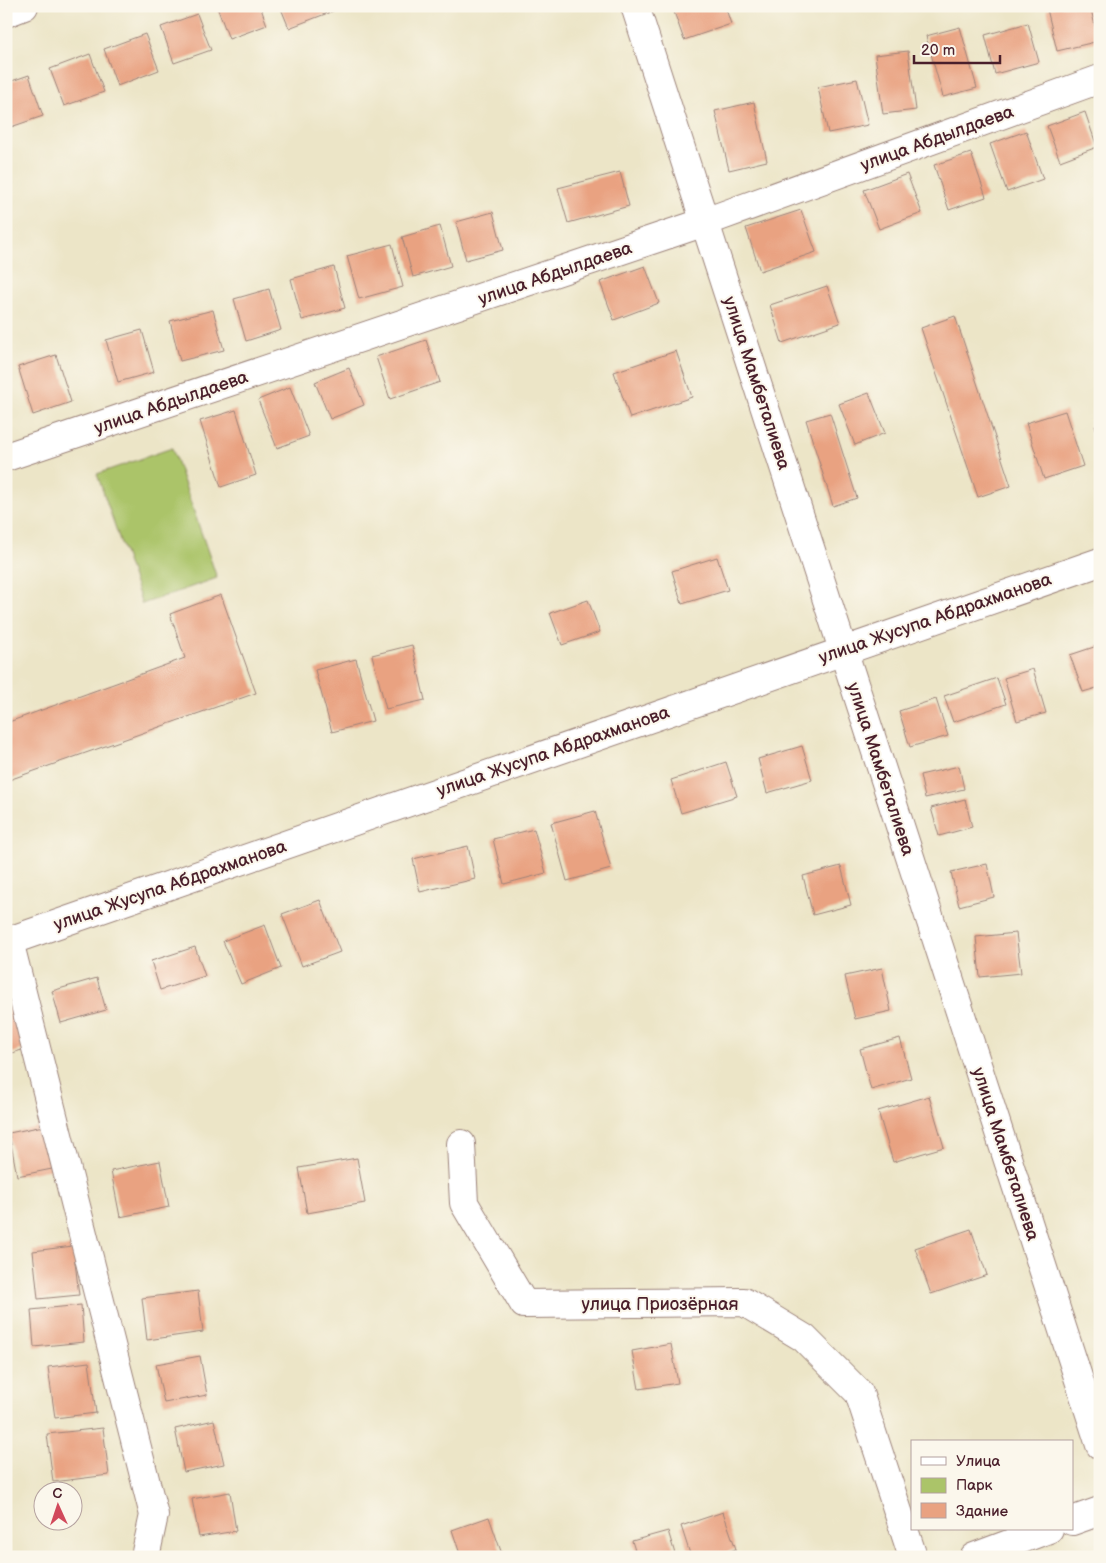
<svg xmlns="http://www.w3.org/2000/svg" width="1106" height="1563" viewBox="0 0 1106 1563" font-family="'Balsamiq Sans',sans-serif">
  <rect width="100%" height="100%" fill="#fbf7ec"/>
  <filter id="ink" filterUnits="userSpaceOnUse"><feTurbulence type="fractalNoise" baseFrequency=".02" numOctaves="2"/><feDisplacementMap in="SourceGraphic" scale="10" xChannelSelector="R" yChannelSelector="G"/><feConvolveMatrix kernelMatrix="1 2 1 2 8 2 1 2 1" color-interpolation-filters="sRGB"/></filter>
  <filter id="wash" filterUnits="userSpaceOnUse"><feTurbulence type="fractalNoise" baseFrequency=".0096" numOctaves="4" result="noise"/><feDisplacementMap in="SourceGraphic" scale="20" xChannelSelector="R" yChannelSelector="G"/><feGaussianBlur stdDeviation="1.12" result="paint"/><feColorMatrix in="noise" values="0 0 0 0 0 0 0 0 0 0 0 0 0 0 0 0 0 1.4 0 .05"/><feComposite in="paint" operator="in"/></filter>
  <g filter="url(#wash)">
    <rect width="100%" height="100%" fill="#ece5c7"/>
    <path fill="#abc469" stroke="#7a724a" d="M172,448L217,578L142,604L97,474Z"/>
    <g id="blocks">
      <g fill="#e9a281">
        <path d="M220,6H260L267,25L229,39L217,7Z"/>
        <path d="M280,6H331L333,11L289,28Z"/>
        <path d="M672,6H725L731,24L684,40Z"/>
        <path d="M1059,6H1090L1099,41L1057,51L1047,9Z"/>
        <path d="M197,14L211,50L174,63L161,27Z"/>
        <path d="M1028,23L1039,62L995,74L985,35Z"/>
        <path d="M960,27L977,88L943,97L926,36Z"/>
        <path d="M145,34L159,70L117,86L104,49Z"/>
        <path d="M908,51L916,110L883,114L875,55Z"/>
        <path d="M90,54L104,92L64,106L50,69Z"/>
        <path d="M29,75L43,116L8,128L6,124V83Z"/>
        <path d="M857,79L868,125L828,133L818,87Z"/>
        <path d="M754,102L767,161L729,170L715,111Z"/>
        <path d="M1085,112L1097,147L1060,161L1047,126Z"/>
        <path d="M1026,131L1043,179L1007,192L990,144Z"/>
        <path d="M971,153L986,197L949,210L934,165Z"/>
        <path d="M620,172L629,206L568,223L558,188Z"/>
        <path d="M907,174L922,213L879,229L864,190Z"/>
        <path d="M801,210L816,252L760,271L746,228Z"/>
        <path d="M493,212L503,250L466,260L456,222Z"/>
        <path d="M440,226L451,266L413,277L402,237Z"/>
        <path d="M392,244L403,287L359,299L347,256Z"/>
        <path d="M645,266L659,303L614,320L600,282Z"/>
        <path d="M334,267L345,308L302,320L291,279Z"/>
        <path d="M827,286L840,323L782,343L770,305Z"/>
        <path d="M269,289L281,330L246,341L234,299Z"/>
        <path d="M213,310L224,350L180,361L170,321Z"/>
        <path d="M955,316L1011,486L978,497L921,328Z"/>
        <path d="M142,330L154,372L118,382L106,340Z"/>
        <path d="M426,340L440,382L390,399L376,357Z"/>
        <path d="M676,351L692,397L630,418L614,372Z"/>
        <path d="M56,355L71,402L33,415L18,367Z"/>
        <path d="M349,368L364,405L330,419L315,382Z"/>
        <path d="M290,387L309,436L277,448L258,400Z"/>
        <path d="M869,393L885,433L855,445L839,404Z"/>
        <path d="M236,410L256,475L221,487L200,421Z"/>
        <path d="M1065,411L1083,466L1044,479L1026,423Z"/>
        <path d="M830,413L857,498L833,506L806,420Z"/>
        <path d="M1100,424V441H1099L1095,426Z"/>
        <path d="M717,557L728,590L682,604L672,571Z"/>
        <path d="M221,595L256,693L6,781V723L185,658L170,614Z"/>
        <path d="M588,600L600,632L562,645L550,613Z"/>
        <path d="M412,645L425,700L386,709L372,655Z"/>
        <path d="M1100,645V687L1083,692L1070,655Z"/>
        <path d="M356,659L373,721L332,732L315,670Z"/>
        <path d="M1033,669L1046,713L1017,721L1004,678Z"/>
        <path d="M997,678L1006,704L953,722L944,696Z"/>
        <path d="M936,699L948,736L910,747L899,711Z"/>
        <path d="M802,746L812,780L767,793L758,759Z"/>
        <path d="M726,762L737,796L681,813L671,780Z"/>
        <path d="M959,766L964,789L925,798L920,775Z"/>
        <path d="M965,799L972,827L939,836L931,808Z"/>
        <path d="M595,811L611,869L567,881L551,823Z"/>
        <path d="M534,829L546,873L504,884L493,839Z"/>
        <path d="M468,846L475,879L420,892L413,859Z"/>
        <path d="M987,864L994,897L959,906L951,872Z"/>
        <path d="M841,866L851,905L813,915L803,876Z"/>
        <path d="M320,900L340,952L302,966L282,914Z"/>
        <path d="M265,925L281,968L241,984L223,941Z"/>
        <path d="M1016,933L1021,973L980,977L976,937Z"/>
        <path d="M195,947L205,976L160,990L151,961Z"/>
        <path d="M882,968L891,1011L855,1019L845,976Z"/>
        <path d="M97,978L106,1010L61,1023L52,991Z"/>
        <path d="M18,1004L31,1047L6,1055V1008Z"/>
        <path d="M900,1038L911,1078L871,1090L860,1049Z"/>
        <path d="M929,1096L944,1147L893,1162L878,1111Z"/>
        <path d="M48,1125L57,1168L17,1176L9,1133Z"/>
        <path d="M357,1158L365,1203L307,1213L299,1168Z"/>
        <path d="M160,1161L169,1207L120,1217L111,1171Z"/>
        <path d="M971,1229L987,1275L931,1294L915,1248Z"/>
        <path d="M73,1246L79,1295L38,1299L33,1251Z"/>
        <path d="M198,1291L203,1332L147,1340L142,1298Z"/>
        <path d="M81,1305L84,1342L34,1347L31,1310Z"/>
        <path d="M671,1344L678,1383L639,1389L632,1351Z"/>
        <path d="M200,1356L207,1395L164,1403L156,1364Z"/>
        <path d="M89,1362L96,1413L55,1418L48,1367Z"/>
        <path d="M214,1420L224,1464L184,1472L175,1429Z"/>
        <path d="M103,1428L109,1475L53,1482L47,1434Z"/>
        <path d="M230,1492L236,1531L199,1537L192,1499Z"/>
        <path d="M723,1512L736,1549L713,1557H691L681,1526Z"/>
        <path d="M489,1517L503,1557H461L452,1530Z"/>
        <path d="M668,1531L676,1557H637L632,1541Z"/>
      </g>
    </g>
  </g>
  <g filter="url(#ink)">
    <use href="#blocks" fill-opacity="0" stroke="#9b8279" stroke-width="1"/>
    <g fill="none" stroke-linecap="round" stroke-linejoin="round">
      <g stroke="#9b8279" stroke-width="30">
        <g id="minor">
          <path d="M635,6L1100,1445"/>
          <path d="M6,13L24,6"/>
          <path d="M6,457L705,222L1100,79"/>
          <path d="M9,941L154,1515L145,1557"/>
          <path d="M461,1144L464,1203L524,1304L744,1302L804,1338L859,1393L913,1557"/>
          <path d="M1072,1521L1100,1511"/>
          <path d="M974,1557L1049,1529"/>
        </g>
      </g>
      <g stroke="#9b8279" stroke-width="30">
        <path id="highway" d="M6,942L1100,562"/>
      </g>
      <use href="#minor" stroke="#fff" stroke-width="28"/>
      <use href="#highway" stroke="#fff" stroke-width="28"/>
    </g>
  </g>
  <g text-anchor="middle" stroke-width="4" stroke-linejoin="round" paint-order="stroke">
    <g font-size="18" fill="#4a1f2b" stroke="#fbf7ec">
      <text transform="translate(937 138) rotate(-20)" y="6">улица Абдылдаева</text>
      <text transform="translate(555 273) rotate(-19)" y="6">улица Абдылдаева</text>
      <text transform="translate(757 383) rotate(72)" y="6">улица Мамбеталиева</text>
      <text transform="translate(171 402) rotate(-19)" y="6">улица Абдылдаева</text>
      <text transform="translate(935 618) rotate(-19)" y="6">улица Жусупа Абдрахманова</text>
      <text transform="translate(553 751) rotate(-19)" y="6">улица Жусупа Абдрахманова</text>
      <text transform="translate(881 769) rotate(72)" y="6">улица Мамбеталиева</text>
      <text transform="translate(170 885) rotate(-19)" y="6">улица Жусупа Абдрахманова</text>
      <text transform="translate(1006 1154) rotate(72)" y="6">улица Мамбеталиева</text>
      <text x="660" y="1310">улица Приозёрная</text>
    </g>
  </g>
  <rect width="1106" height="1563" fill="none" stroke="#fbf7ec" stroke-width="25"/>
  <rect x="911" y="1440" width="162" height="90" fill="#fbf7ec" stroke="#b4a19f"/>
  <rect x="921" y="1457" width="25" height="8" fill="#ffffff" stroke="#b4a19f"/>
  <text x="956" y="1466" font-size="15" fill="#4a1f2b">Улица</text>
  <rect x="921" y="1478" width="25" height="15" fill="#abc469" stroke="#b4a19f"/>
  <text x="956" y="1490" font-size="15" fill="#4a1f2b">Парк</text>
  <rect x="921" y="1503" width="25" height="15" fill="#e9a281" stroke="#b4a19f"/>
  <text x="956" y="1516" font-size="15" fill="#4a1f2b">Здание</text>
  <g transform="translate(58 1506) rotate(357)"><circle r="24" fill="#fbf7ec" stroke="#b4a19f"/>
  <path d="M0-4L9 19L0 12L-9 19Z" fill="#d1495b"/>
  <text y="-8" font-size="14" font-weight="bold" text-anchor="middle" fill="#4a1f2b">С</text>
  </g>
  <path d="M914 55v8h86v-8" fill="none" stroke="#4a1f2b" stroke-width="2.5"/>
  <text x="921" y="55" font-size="15" fill="#4a1f2b" stroke="#fbf7ec" stroke-width="4" paint-order="stroke">20 m</text>
</svg>
